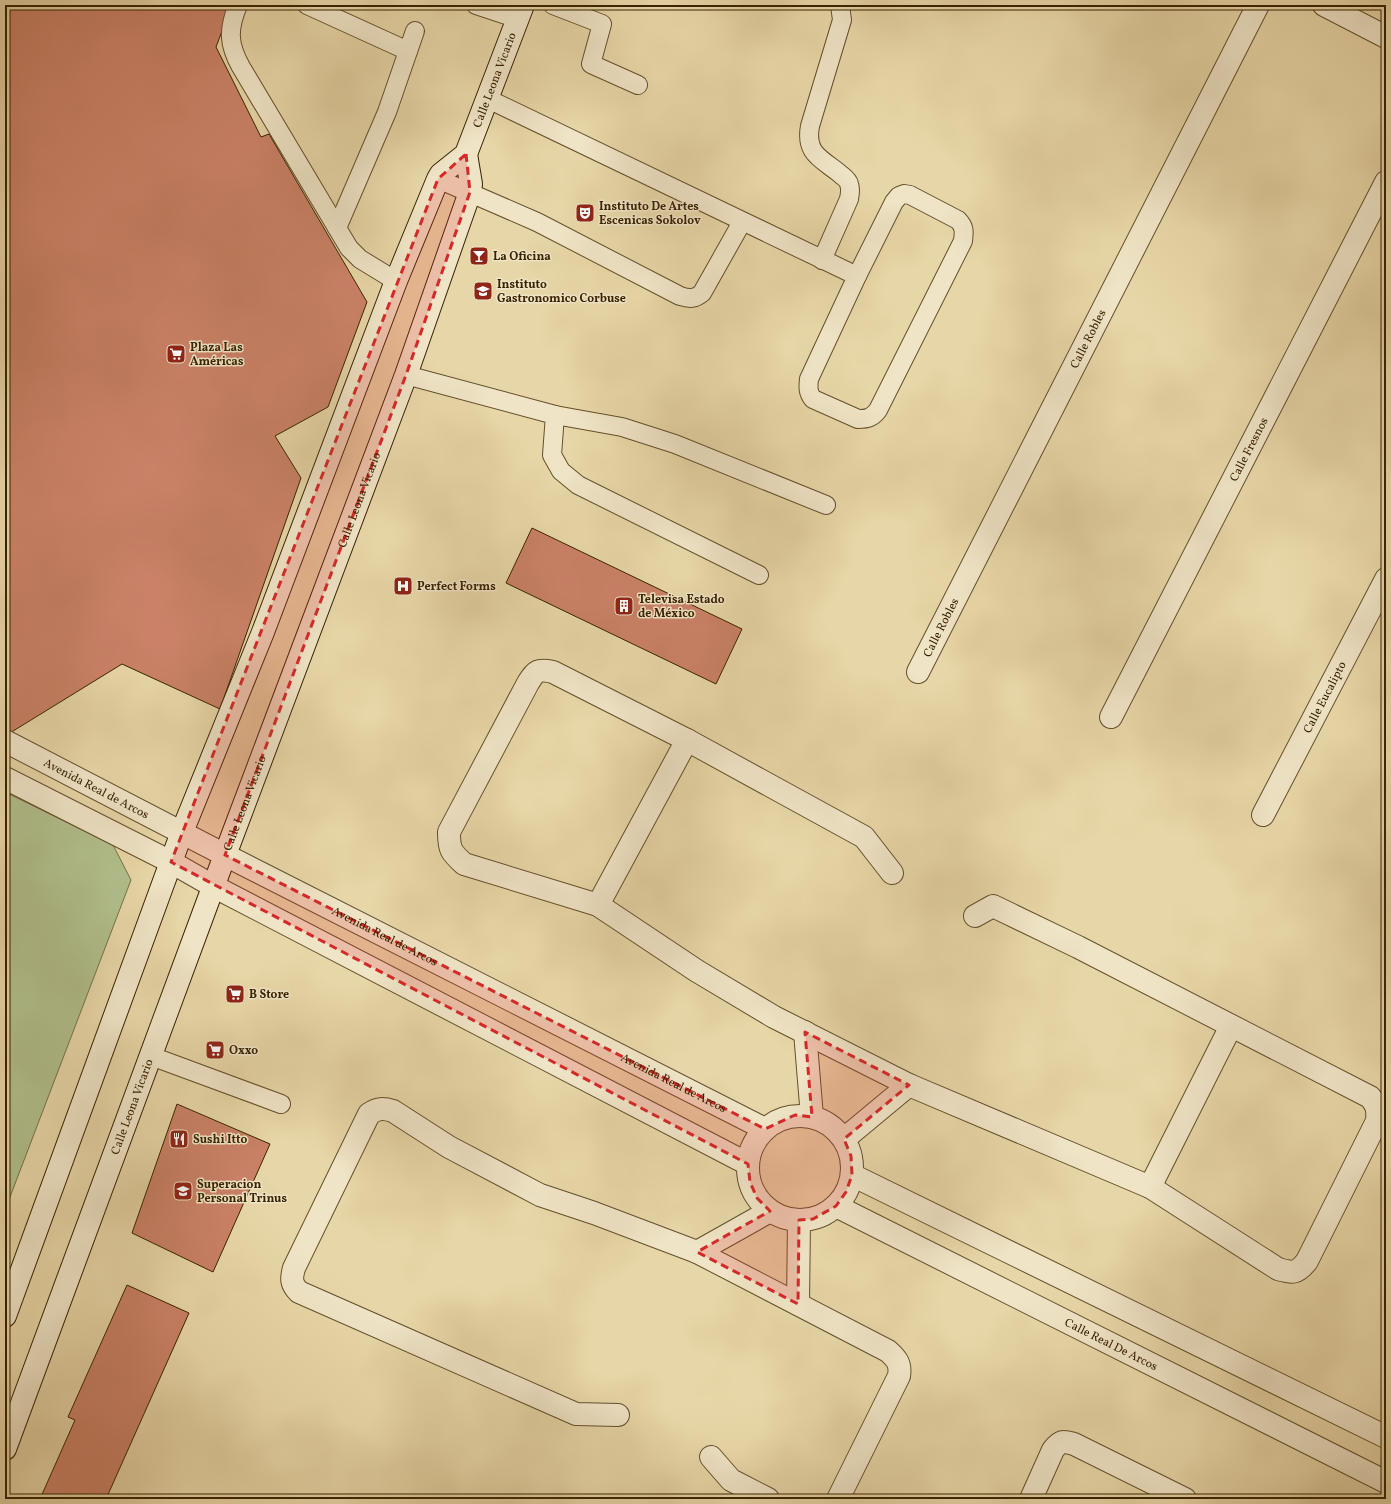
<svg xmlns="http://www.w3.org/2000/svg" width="1391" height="1504" viewBox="0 0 1391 1504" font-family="Vollkorn,serif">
  <rect width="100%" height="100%" fill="#e7d6a7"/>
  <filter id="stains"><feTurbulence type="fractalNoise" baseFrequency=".005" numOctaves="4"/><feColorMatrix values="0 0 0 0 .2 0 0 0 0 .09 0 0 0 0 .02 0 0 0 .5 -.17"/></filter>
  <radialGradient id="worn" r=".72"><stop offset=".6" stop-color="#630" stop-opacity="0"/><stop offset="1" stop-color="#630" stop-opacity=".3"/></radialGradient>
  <path fill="#b0bf8c" stroke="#747046" d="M5,792L113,845L131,880L5,1210Z"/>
  <g fill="#ca8167" stroke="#392200">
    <path d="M5,5H232L216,47L261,137L269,134L367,302L328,407L275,436L301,478L220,709L122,664L5,736Z"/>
    <path d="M532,528L742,629L716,684L506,583Z"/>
    <path d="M177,1104L270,1144L213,1272L132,1233Z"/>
    <path d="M127,1285L189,1313L106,1499H40L75,1420L68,1417Z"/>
  </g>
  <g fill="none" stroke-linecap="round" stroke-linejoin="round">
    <g stroke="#644f2a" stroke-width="20">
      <g id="service">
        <path d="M238,5C228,29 228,44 241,67L349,248L360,259L396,281"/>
        <path d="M307,5L408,51"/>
        <path d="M476,5L518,19"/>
        <path d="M553,5L602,24L591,64L638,85"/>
        <path d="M488,99L857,276"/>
        <path d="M438,179L537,222L680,296C690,299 695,299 702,293L742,222"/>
        <path d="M904,194L910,195L958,220C965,227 964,232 963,241L878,410C872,418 867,419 858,419L813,399C808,393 808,388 809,379L857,276L894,202L899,196Z"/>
        <path d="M337,228L387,112L415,31"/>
        <path d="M822,260L849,199C850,194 851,189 849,184C848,179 842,176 839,173C820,158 805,153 810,126L842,20L840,5"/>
        <path d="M406,375L555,415L552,455L561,471L578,485L759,575"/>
        <path d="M555,415L622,427L675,444L826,505"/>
        <path d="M151,1056L281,1104"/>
      </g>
    </g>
    <g stroke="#644f2a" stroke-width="24">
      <g id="minor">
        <path id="s1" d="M918,672L1258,5"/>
        <path id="s2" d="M1111,717L1386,182"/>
        <path id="s3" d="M5,741L225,855L765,1129"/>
        <path d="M5,778L171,862L213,886L748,1164"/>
        <path id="s4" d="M1263,815L1386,579"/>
        <path d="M892,873L864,837L687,740L553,672C538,669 536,670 528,683L449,832C449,850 451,852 464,864L598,905L697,971L774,1017L909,1085L1150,1187L1278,1269C1293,1273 1297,1274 1307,1261L1377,1121C1378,1110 1377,1105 1370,1097L1078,947L993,906L975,916"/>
        <path d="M598,905L687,740"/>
        <path d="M805,1032L812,1117"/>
        <circle cx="800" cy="1168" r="52"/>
        <path d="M844,1139L909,1085"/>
        <path d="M852,1175L1386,1437"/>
        <path d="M1150,1187L1231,1026"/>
        <path id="s5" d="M836,1206L1386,1482"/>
        <path d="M697,1252L770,1211"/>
        <path d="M798,1304L799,1220"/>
        <path d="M618,1415L576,1414L299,1292C291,1284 291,1279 294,1268L369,1114C378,1108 383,1108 393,1111L449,1147L540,1195L594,1213L697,1252L888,1351C897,1359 901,1364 899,1376L838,1499"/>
        <path d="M711,1457L731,1480L768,1499"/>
        <path d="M1031,1499L1053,1450C1061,1440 1063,1441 1074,1444L1185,1499"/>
      </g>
    </g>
    <g stroke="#644f2a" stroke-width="24">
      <path id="tertiary" d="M1324,5L1386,37"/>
    </g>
    <g stroke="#392200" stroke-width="24">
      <g id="secondary">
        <path id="s6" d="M5,1316L182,832L263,632L396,281L438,179L441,174L466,154L523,5"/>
        <path id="s7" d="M5,1449L225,855L406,375L470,192L471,184L466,154"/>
      </g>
    </g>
    <use href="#service" stroke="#efe4c6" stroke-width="18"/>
    <use href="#minor" stroke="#efe4c6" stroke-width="22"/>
    <use href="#tertiary" stroke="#efe4c6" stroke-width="22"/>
    <use href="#secondary" stroke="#efe4c6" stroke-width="22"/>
  </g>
  <path fill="#d62828" fill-opacity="0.2" stroke="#d62828" stroke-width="3" stroke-dasharray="8 5" stroke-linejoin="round" d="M466,154L470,192L406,375L225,855L765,1129L795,1115L812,1117L805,1032L909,1085L844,1139L851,1156L852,1175L846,1192L836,1206L813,1219L799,1220L798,1304L697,1252L770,1211L757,1198L750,1182L748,1164L171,862L438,179Z"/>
  <defs>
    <g id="theatre-square" transform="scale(1)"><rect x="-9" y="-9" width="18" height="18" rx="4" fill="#8f2418" stroke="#efe4c6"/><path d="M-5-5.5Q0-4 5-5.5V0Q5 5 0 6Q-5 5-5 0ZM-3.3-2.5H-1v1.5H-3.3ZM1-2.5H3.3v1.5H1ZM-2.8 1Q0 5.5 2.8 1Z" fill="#fff"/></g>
    <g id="bar-square" transform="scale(1)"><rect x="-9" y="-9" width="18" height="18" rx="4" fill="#8f2418" stroke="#efe4c6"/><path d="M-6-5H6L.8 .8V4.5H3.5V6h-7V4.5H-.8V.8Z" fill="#fff"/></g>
    <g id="university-square" transform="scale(1)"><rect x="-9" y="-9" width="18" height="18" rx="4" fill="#8f2418" stroke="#efe4c6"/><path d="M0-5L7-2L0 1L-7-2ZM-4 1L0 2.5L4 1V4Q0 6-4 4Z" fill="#fff"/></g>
    <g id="supermarket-square" transform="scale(1)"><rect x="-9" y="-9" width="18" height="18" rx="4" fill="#8f2418" stroke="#efe4c6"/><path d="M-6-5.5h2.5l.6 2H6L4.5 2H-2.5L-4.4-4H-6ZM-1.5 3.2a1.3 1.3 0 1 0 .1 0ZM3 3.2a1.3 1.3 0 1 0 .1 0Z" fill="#fff"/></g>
    <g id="hospital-square" transform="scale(1)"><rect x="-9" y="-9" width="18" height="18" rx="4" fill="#8f2418" stroke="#efe4c6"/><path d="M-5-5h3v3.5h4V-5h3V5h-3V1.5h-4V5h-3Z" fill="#fff"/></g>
    <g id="building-square" transform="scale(1)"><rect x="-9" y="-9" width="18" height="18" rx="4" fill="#8f2418" stroke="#efe4c6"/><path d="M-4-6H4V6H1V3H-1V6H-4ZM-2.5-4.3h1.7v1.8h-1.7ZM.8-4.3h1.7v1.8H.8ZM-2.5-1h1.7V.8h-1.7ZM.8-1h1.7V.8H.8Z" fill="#fff"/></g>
    <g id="restaurant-square" transform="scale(1)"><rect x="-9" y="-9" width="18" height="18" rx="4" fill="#8f2418" stroke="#efe4c6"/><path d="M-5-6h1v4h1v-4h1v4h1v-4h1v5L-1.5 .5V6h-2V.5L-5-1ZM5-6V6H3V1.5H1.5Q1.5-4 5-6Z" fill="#fff"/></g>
    <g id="school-square" transform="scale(1)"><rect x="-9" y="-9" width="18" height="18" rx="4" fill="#8f2418" stroke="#efe4c6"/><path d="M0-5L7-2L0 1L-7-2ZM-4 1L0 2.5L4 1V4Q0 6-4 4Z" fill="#fff"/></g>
  </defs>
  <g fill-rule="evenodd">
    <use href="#theatre-square" x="585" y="213"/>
    <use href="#bar-square" x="479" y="256"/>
    <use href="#university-square" x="483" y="291"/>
    <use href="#supermarket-square" x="176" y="354"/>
    <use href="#hospital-square" x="403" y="586"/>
    <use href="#building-square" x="624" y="606"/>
    <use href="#supermarket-square" x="235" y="994"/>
    <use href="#supermarket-square" x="215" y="1050"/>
    <use href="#restaurant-square" x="179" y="1139"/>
    <use href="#school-square" x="183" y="1191"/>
  </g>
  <g text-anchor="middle" stroke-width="3" stroke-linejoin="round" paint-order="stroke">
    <g font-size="12" fill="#392200" stroke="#efe4c6">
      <text dy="4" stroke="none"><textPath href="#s6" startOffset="1334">Calle Leona Vicario</textPath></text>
      <text dy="4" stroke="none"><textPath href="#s1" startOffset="374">Calle Robles</textPath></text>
      <text dy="4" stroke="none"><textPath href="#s2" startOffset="301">Calle Fresnos</textPath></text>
      <text dy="4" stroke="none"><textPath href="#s7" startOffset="1013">Calle Leona Vicario</textPath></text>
      <text dy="4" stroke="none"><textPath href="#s1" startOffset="50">Calle Robles</textPath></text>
      <text dy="4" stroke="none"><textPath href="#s4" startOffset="133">Calle Eucalipto</textPath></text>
      <text dy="4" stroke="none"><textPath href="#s3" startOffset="103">Avenida Real de Arcos</textPath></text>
      <text dy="4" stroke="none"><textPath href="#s7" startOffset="689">Calle Leona Vicario</textPath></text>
      <text dy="4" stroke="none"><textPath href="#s3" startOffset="427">Avenida Real de Arcos</textPath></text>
      <text dy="4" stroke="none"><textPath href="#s3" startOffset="751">Avenida Real de Arcos</textPath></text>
      <text dy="4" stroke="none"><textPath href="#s7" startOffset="365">Calle Leona Vicario</textPath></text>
      <text dy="4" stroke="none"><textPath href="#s5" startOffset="308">Calle Real De Arcos</textPath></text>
    </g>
    <g font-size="12" font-weight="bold" fill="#392200" stroke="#efe4c6" text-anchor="start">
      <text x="599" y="210">Instituto De Artes<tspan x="599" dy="14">Escenicas Sokolov</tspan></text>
      <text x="493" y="260">La Oficina</text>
      <text x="497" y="288">Instituto<tspan x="497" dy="14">Gastronomico Corbuse</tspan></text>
      <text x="190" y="351">Plaza Las<tspan x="190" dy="14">Américas</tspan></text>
      <text x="417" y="590">Perfect Forms</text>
      <text x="638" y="603">Televisa Estado<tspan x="638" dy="14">de México</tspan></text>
      <text x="249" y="998">B Store</text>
      <text x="229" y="1054">Oxxo</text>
      <text x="193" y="1143">Sushi Itto</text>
      <text x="197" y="1188">Superacion<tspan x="197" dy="14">Personal Trinus</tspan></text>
    </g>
  </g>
  <rect width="1391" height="1504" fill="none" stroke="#e7d6a7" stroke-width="20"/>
  <rect x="6" y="6" width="1379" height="1492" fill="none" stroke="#392200" stroke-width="2"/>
  <rect x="10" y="10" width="1371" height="1484" fill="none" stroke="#392200"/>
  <rect width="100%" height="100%" filter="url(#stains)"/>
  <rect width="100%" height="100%" fill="url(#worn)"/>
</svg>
